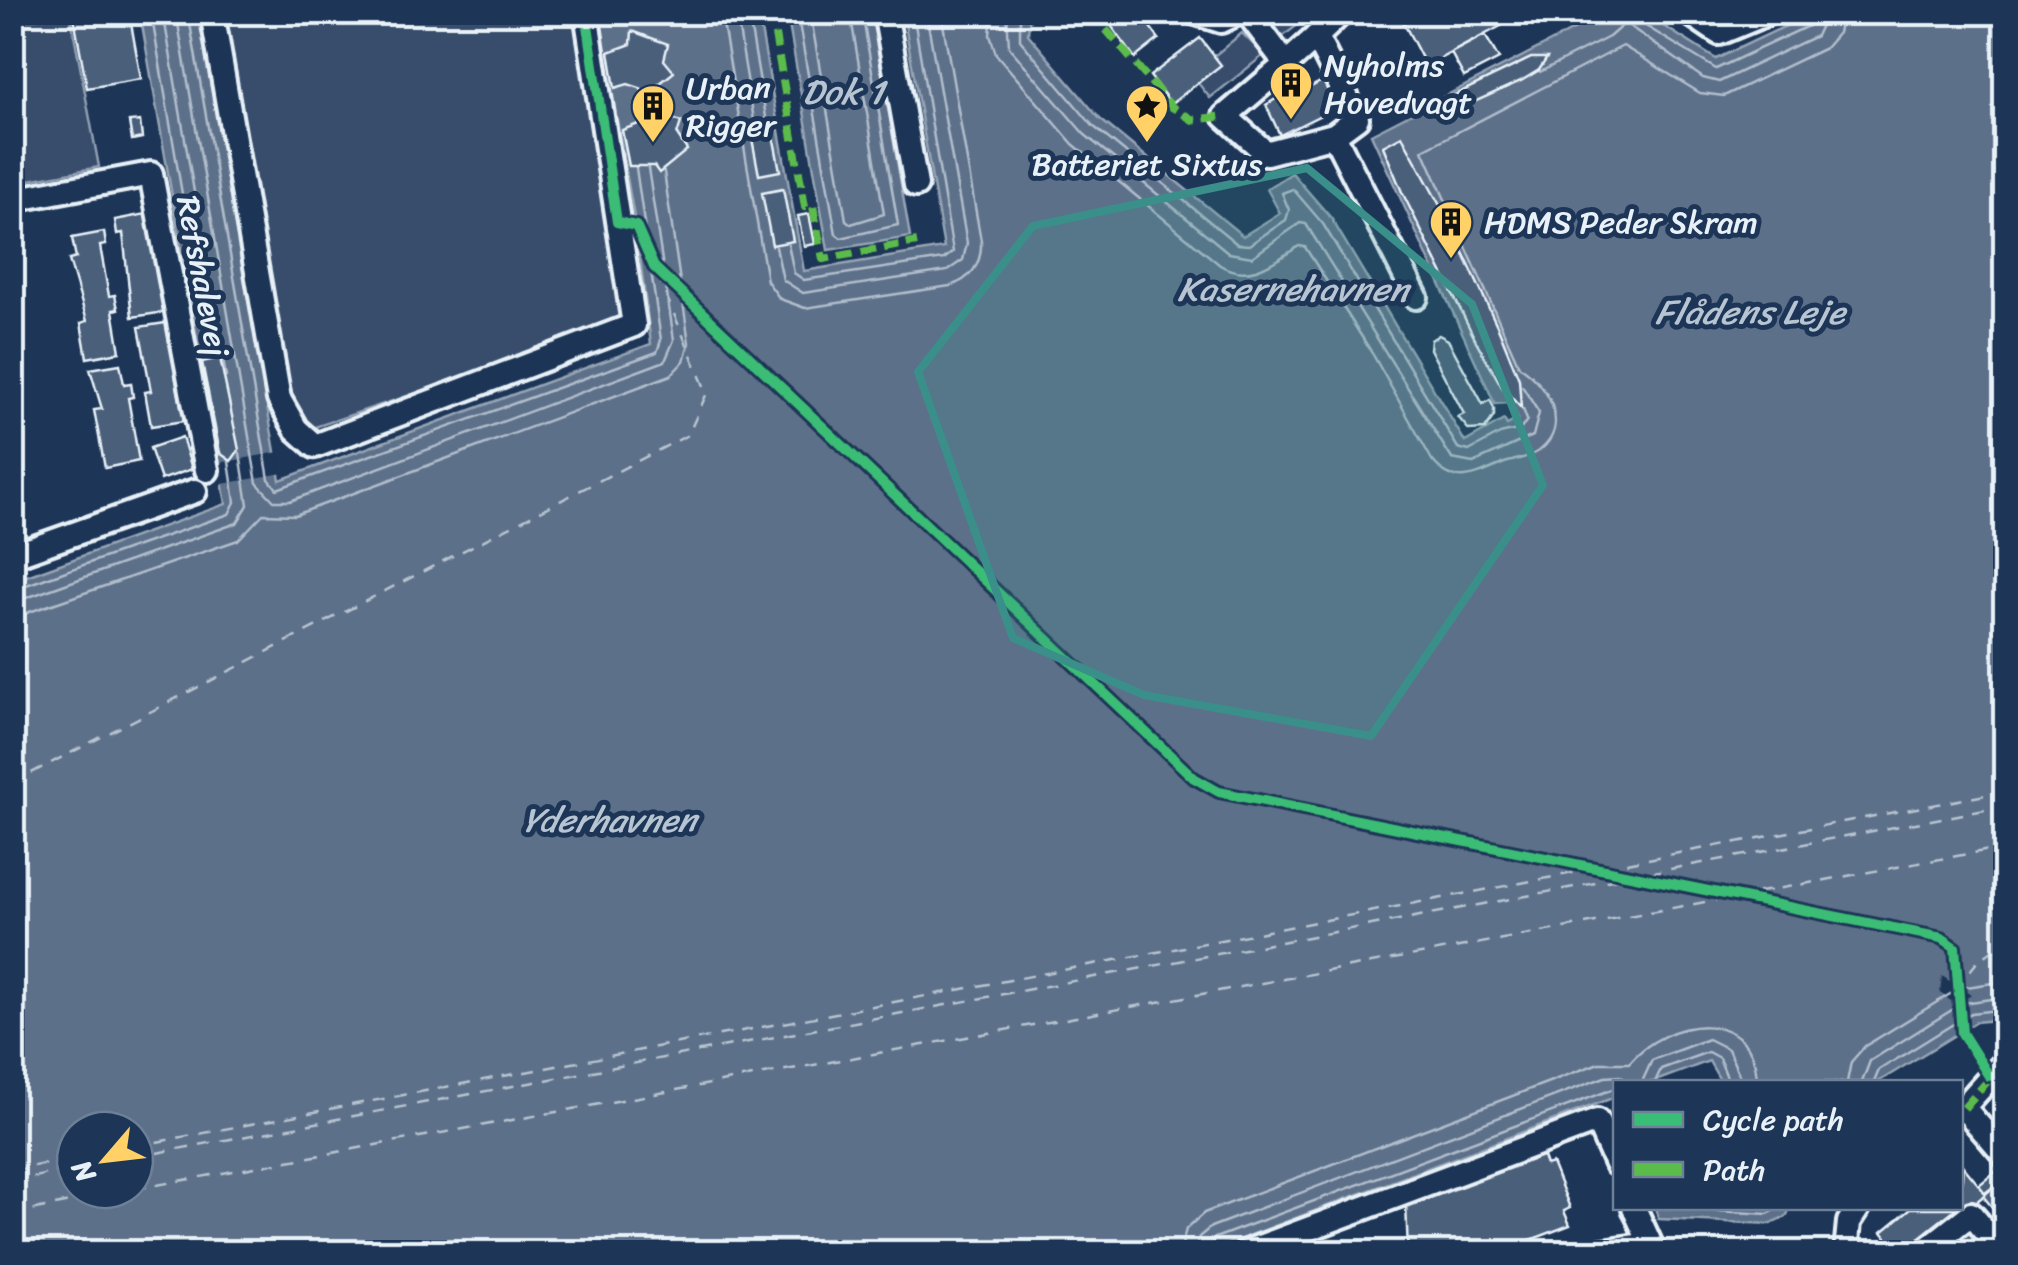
<svg xmlns="http://www.w3.org/2000/svg" width="2018" height="1265" viewBox="0 0 2018 1265" font-family="Sriracha,sans-serif">
  <rect width="100%" height="100%" fill="#1d3557"/>
  <filter id="ink" filterUnits="userSpaceOnUse"><feTurbulence type="fractalNoise" baseFrequency=".01" numOctaves="2"/><feDisplacementMap in="SourceGraphic" scale="20" xChannelSelector="R" yChannelSelector="G"/><feConvolveMatrix kernelMatrix="1 2 1 2 8 2 1 2 1" color-interpolation-filters="sRGB"/></filter>
  <g filter="url(#ink)">
    <g fill="#374d6c" stroke="#909fb2" stroke-width="2.5">
      <path d="M1269,12H1310L1312,14L1282,37L1264,16Z"/>
      <path d="M70,13L99,167L13,183V22Z"/>
      <path d="M221,13H575L622,318L610,328L309,429L287,402Z"/>
      <path d="M1242,33L1264,55L1210,98L1198,83L1214,56Z"/>
    </g>
    <g fill="#5d7089" stroke="#95a4b5" stroke-width="2.5" fill-rule="evenodd">
      <path d="M140,13H198L280,480L651,344L637,234L598,13H758L804,271L944,248L903,13H1030L1028,34L1100,119L1243,236L1280,213L1267,189L1292,173L1331,218L1465,442L1504,420L1507,425L1518,419L1509,403L1495,404L1371,134L1607,13H1643L1716,59L1813,13H2005V1019L1976,1022L1878,1082H1717L1720,1080L1709,1061L1653,1082H1616L1615,1097L1206,1252H13V581L226,504ZM75,1130H135V1190H75Z"/>
      <path d="M787,13H872L910,237L828,250Z"/>
      <path d="M1655,1208H1790L1786,1217L1771,1224L1659,1219Z"/>
    </g>
    <g fill="#1d3557">
      <path d="M279,452L283,473L217,485L214,464Z"/>
      <path d="M1942,976L1971,995L1960,1003L1964,1035H1960L1955,1004L1940,993Z"/>
    </g>
    <g fill="none" stroke-linecap="round" stroke-linejoin="round">
      <g stroke="#b0bdcc" stroke-width="2.5">
        <path d="M151,12L210,358"/>
        <path d="M163,12L226,377"/>
        <path d="M176,12L257,483L274,501H290L665,361L674,340L648,168"/>
        <path d="M188,12L269,479L277,489L657,352L661,340L636,168"/>
        <path d="M721,12L767,281L780,299L805,308L950,286C971,279 982,264 981,241L941,12"/>
        <path d="M736,12L754,120"/>
        <path d="M748,12L766,117"/>
        <path d="M797,12L836,234L841,238L898,225L862,12"/>
        <path d="M810,12L846,220L851,224L884,214L850,12"/>
        <path d="M992,12L990,35L996,54L1073,144L1220,265C1250,283 1273,262 1299,246L1305,247L1372,353L1432,460C1454,488 1475,476 1502,464C1514,459 1527,459 1539,451C1573,425 1546,383 1519,366L1423,150L1623,46L1700,93L1724,96L1825,48L1838,33L1842,12"/>
        <path d="M1007,12L1009,47L1084,134L1229,253L1252,257L1300,223L1306,224L1452,459L1473,463L1533,436L1539,413L1522,386"/>
        <path d="M1020,12V40L1093,126L1237,244L1249,245L1286,220L1289,210L1282,193L1293,189L1323,224L1458,448L1469,451L1500,434L1521,429L1527,420L1523,409"/>
        <path d="M1639,12L1644,25L1716,69L1808,26L1814,12"/>
        <path d="M1540,72L1609,37L1625,23L1703,78L1719,82L1816,36L1827,12"/>
        <path d="M788,244L794,273L804,280L944,259L953,252L913,12"/>
        <path d="M776,247L783,280L803,293L947,271L963,260L967,243L926,12"/>
        <path d="M12,590L229,514L235,502L229,462"/>
        <path d="M12,603L237,523L248,505L240,453"/>
        <path d="M12,618L238,540L263,514L295,515L671,375L684,361L689,343L664,172"/>
        <path d="M1642,1082L1652,1060L1708,1039L1728,1049L1742,1082"/>
        <path d="M1655,1082L1661,1069L1708,1052L1719,1058L1729,1082"/>
        <path d="M1847,1082L1851,1062L1865,1046L1960,988L2006,981"/>
        <path d="M1862,1082L1870,1061L1963,1003L2006,997"/>
        <path d="M1874,1082L1879,1070L1971,1013L2006,1009"/>
        <path d="M1666,1208L1768,1214L1779,1208"/>
        <path d="M1180,1252L1186,1229L1204,1213L1599,1063H1629C1665,1019 1755,1003 1757,1082"/>
        <path d="M1195,1252L1199,1237L1211,1227L1605,1077L1620,1076L1630,1082"/>
        <path d="M1207,1252L1215,1238L1616,1088"/>
      </g>
      <g stroke="#b7c4d1" stroke-width="2.5" stroke-dasharray="12 10" stroke-linecap="butt">
        <path d="M654,267L1194,778L1219,792L1594,868"/>
        <path d="M12,783L688,435L707,393L656,271"/>
        <path d="M1602,869L1628,875"/>
        <path d="M1636,876L1731,895"/>
        <path d="M1739,897L1942,938L1955,947L1956,988"/>
        <path d="M1956,988L1978,961L2006,941"/>
        <path d="M135,1146L2006,791"/>
        <path d="M135,1157L2006,806"/>
        <path d="M12,1171L75,1157"/>
        <path d="M12,1182L75,1168"/>
        <path d="M135,1189L2006,847"/>
        <path d="M12,1214L127,1190"/>
      </g>
    </g>
    <g fill="#495e7a" stroke="#e8f1f8" stroke-width="2.5">
      <path d="M73,12H129L141,79L87,88Z"/>
      <path d="M1101,12H1139L1159,39L1135,58Z"/>
      <path d="M1398,12H1527L1426,66Z"/>
      <path d="M632,31L668,44L664,60L674,72L645,95L640,88L628,84L615,88L609,52L631,44Z"/>
      <path d="M1485,35L1499,59L1464,77L1451,53Z"/>
      <path d="M1200,38L1221,65L1171,104L1150,76Z"/>
      <path d="M1531,58H1547L1539,70L1521,81L1441,117L1436,109L1442,101Z"/>
      <path d="M1324,80L1337,107L1280,135L1266,105L1305,81L1309,88Z"/>
      <path d="M645,109L681,122L677,135L687,150L659,173L654,166H629L622,130L644,122Z"/>
      <path d="M770,119L780,171L759,175L749,123Z"/>
      <path d="M140,121L142,138L132,140L129,122Z"/>
      <path d="M1402,136L1449,222L1499,330L1519,379L1521,408L1502,387L1476,341L1402,192L1383,146Z"/>
      <path d="M783,189L793,241L772,245L762,193Z"/>
      <path d="M146,214L149,234L156,233L165,312L132,317L123,233L117,234L115,220Z"/>
      <path d="M809,214L815,244L804,246L798,216Z"/>
      <path d="M104,232L106,245L100,246L109,296L115,295L118,309L113,310L120,352L87,358L81,323L87,321L69,260L76,258L72,238Z"/>
      <path d="M172,322L183,378L176,379L184,421L151,426L145,392L151,391L139,327Z"/>
      <path d="M1439,335L1448,340L1483,404L1490,400L1494,408V416L1485,429L1469,430L1458,417L1464,414L1430,349L1431,340Z"/>
      <path d="M220,358L239,450L231,461L220,453L202,362Z"/>
      <path d="M120,364L124,384L131,383L133,397L128,398L139,461L105,468L94,410L102,409L90,369Z"/>
      <path d="M182,437L192,469L161,480L150,448Z"/>
      <path d="M1541,1151L1546,1165L1552,1163L1570,1208L1564,1211L1570,1225L1499,1252H1408L1406,1203Z"/>
      <path d="M1963,1166L1986,1194L1913,1252H1899L1882,1232L1911,1208H1960Z"/>
      <path d="M2000,1168L2006,1177L1985,1193L1979,1185Z"/>
      <path d="M2006,1177V1224L1983,1196Z"/>
      <path d="M1972,1228L1988,1247L1982,1252H1954L1949,1247Z"/>
    </g>
    <g fill="none" stroke-linecap="round" stroke-linejoin="round">
      <g stroke="#e8f1f8" stroke-width="30">
        <g id="minor">
          <path d="M212,12L279,399L296,429L315,446L634,325L586,12"/>
          <path d="M885,12L916,185"/>
          <path d="M1193,12L1221,21L1240,12"/>
          <path d="M1247,12L1286,64L1316,37"/>
          <path d="M1688,12L1719,33L1770,12"/>
          <path d="M1286,64L1225,116L1266,153L1334,135L1357,118L1316,37L1342,12"/>
          <path d="M1334,135L1416,297"/>
          <path d="M12,200L151,174L207,470"/>
          <path d="M12,556L195,491"/>
          <path d="M1964,1108L2006,1157"/>
          <path d="M1960,1111L2006,1060"/>
          <path d="M1634,1208L1654,1252"/>
          <path d="M1246,1252L1597,1121L1616,1164"/>
          <path d="M1597,1252L1650,1244"/>
          <path d="M1846,1252L1849,1222L1858,1208"/>
          <path d="M1923,1252L1971,1214L1988,1234"/>
        </g>
      </g>
      <use href="#minor" stroke="#1d3557" stroke-width="22"/>
      <g stroke="#5cbc4b" stroke-width="8" stroke-dasharray="15 8" stroke-linecap="butt">
        <path d="M771,12L805,207L813,206L823,259L917,242"/>
        <path d="M1091,12L1172,107L1193,120L1225,116"/>
        <path d="M1964,1108L2006,1060"/>
      </g>
      <g stroke="#1d3557" stroke-width="16">
        <path id="cycleway" d="M586,12L617,222L636,226L654,267L1194,778L1219,792L1942,938L1955,947L1962,1033L1989,1076"/>
      </g>
      <use href="#cycleway" stroke="#3abd76" stroke-width="10"/>
    </g>
  </g>
  <path fill="#3a8f8a" fill-opacity="0.2" stroke="#3a8f8a" stroke-width="8" stroke-linejoin="round" d="M1307,168L1472,304L1543,485L1371,736L1144,695L1013,638L918,372L1033,226Z"/>
  <defs>
    <g id="building-pin" transform="scale(2.25)"><path d="M0 17L-7.5 6A9.5 9.5 0 1 1 7.5 6Z" fill="#ffd166" stroke="#1d3557"/><path d="M-4-6H4V6H1V3H-1V6H-4ZM-2.5-4.3h1.7v1.8h-1.7ZM.8-4.3h1.7v1.8H.8ZM-2.5-1h1.7V.8h-1.7ZM.8-1h1.7V.8H.8Z" fill="#111"/></g>
    <g id="sight-pin" transform="scale(2.25)"><path d="M0 17L-7.5 6A9.5 9.5 0 1 1 7.5 6Z" fill="#ffd166" stroke="#1d3557"/><path d="M0-6L1.8-2.2L6-1.7L2.9 1.2L3.7 5.4L0 3.3L-3.7 5.4L-2.9 1.2L-6-1.7L-1.8-2.2Z" fill="#111"/></g>
  </defs>
  <g fill-rule="evenodd">
    <use href="#building-pin" x="1291" y="83"/>
    <use href="#building-pin" x="653" y="106"/>
    <use href="#sight-pin" x="1147" y="106"/>
    <use href="#building-pin" x="1451" y="222"/>
  </g>
  <g text-anchor="middle" stroke-width="10" stroke-linejoin="round" paint-order="stroke">
    <g font-size="32" fill="#e8f1f8" stroke="#1d3557" text-anchor="start">
      <text x="1324" y="76">Nyholms<tspan x="1324" dy="37">Hovedvagt</tspan></text>
      <text x="686" y="99">Urban<tspan x="686" dy="37">Rigger</tspan></text>
      <text x="1147" y="175" text-anchor="middle">Batteriet Sixtus</text>
      <text x="1484" y="233">HDMS Peder Skram</text>
    </g>
    <g font-size="32" fill="#e8f1f8" stroke="#1d3557">
      <text transform="translate(203 276) rotate(79)" y="11">Refshalevej</text>
    </g>
    <g font-size="35" font-style="italic" fill="#b7c4d1" stroke="#1d3557">
      <text x="843" y="104">Dok 1</text>
      <text x="1293" y="301">Kasernehavnen</text>
      <text x="1750" y="324">Flådens Leje</text>
      <text x="610" y="832">Yderhavnen</text>
    </g>
  </g>
  <rect width="2018" height="1265" fill="none" stroke="#1d3557" stroke-width="50"/>
  <rect x="25" y="25" width="1968" height="1215" fill="none" stroke="#e8f1f8" stroke-width="4" filter="url(#ink)"/>
  <rect x="1613" y="1080" width="350" height="130" fill="#1d3557" stroke="#6e8097" stroke-width="2.5"/>
  <rect x="1633" y="1112" width="50" height="15" fill="#3abd76" stroke="#6e8097" stroke-width="2.5"/>
  <text x="1703" y="1130" font-size="30" fill="#e8f1f8">Cycle path</text>
  <rect x="1633" y="1162" width="50" height="15" fill="#5cbc4b" stroke="#6e8097" stroke-width="2.5"/>
  <text x="1703" y="1180" font-size="30" fill="#e8f1f8">Path</text>
  <g transform="translate(105 1160) rotate(242)"><circle r="48" fill="#1d3557" stroke="#6e8097" stroke-width="2.5"/>
  <path d="M0-8L18 38L0 25L-18 38Z" fill="#ffd166"/>
  <text y="-15" font-size="28" font-weight="bold" text-anchor="middle" fill="#e8f1f8">N</text>
  </g>
</svg>
